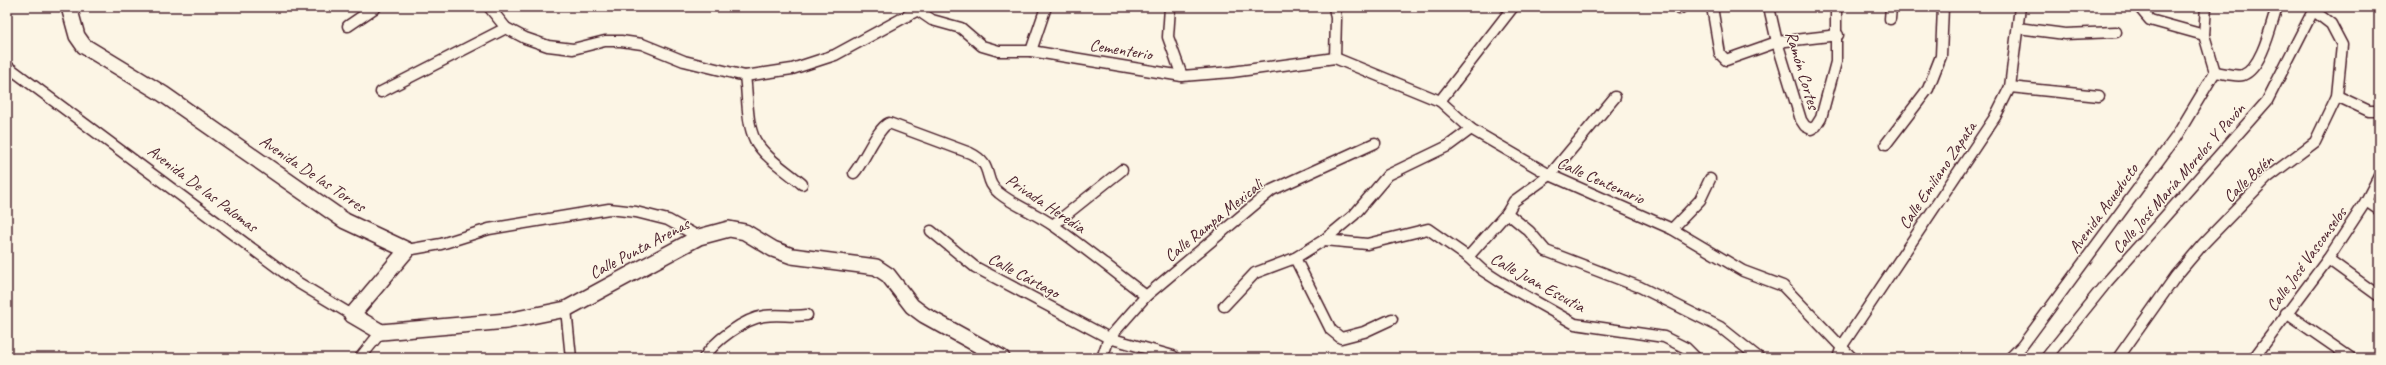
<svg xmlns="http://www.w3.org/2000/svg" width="2386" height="365" viewBox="0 0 2386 365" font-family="Caveat,sans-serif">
  <rect width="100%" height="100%" fill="#fcf5e5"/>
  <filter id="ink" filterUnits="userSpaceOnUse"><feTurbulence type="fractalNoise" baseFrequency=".025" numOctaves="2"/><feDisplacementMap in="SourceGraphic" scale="8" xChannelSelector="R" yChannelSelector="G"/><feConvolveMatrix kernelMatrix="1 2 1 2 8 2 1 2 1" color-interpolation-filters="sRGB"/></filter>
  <g filter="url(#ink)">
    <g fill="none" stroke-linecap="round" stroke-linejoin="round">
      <g stroke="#4a1f2b" stroke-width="13">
        <g id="street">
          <path d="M489,7L506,28L525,38L548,46L573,49L605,41H621L642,44L684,61L745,76L792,69L835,55L916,11"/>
          <path d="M913,7L932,20L961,28L982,46L999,51H1031L1182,76L1232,72L1335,58"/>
          <path d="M1170,7L1168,37L1182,76"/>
          <path d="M1334,7L1336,18L1335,58"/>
          <path d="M1712,7L1720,54L1726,60L1777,42L1838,35"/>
          <path d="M1769,7L1777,42L1801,120L1805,126L1811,129L1816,126L1821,118L1836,62V7"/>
          <path d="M2139,7L2150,20L2204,35"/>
          <path d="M2206,7L2204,35L2215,72"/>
          <path d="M1679,9L1682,7"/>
          <path d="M1890,19L1891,7"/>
          <path d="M348,26L376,7"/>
          <path d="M2018,28L2065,34L2116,32"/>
          <path d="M1031,51L1046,7"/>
          <path d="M1335,58L1440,101L1471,129L1550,175L1672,229L1743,271L1783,286L1852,358"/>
          <path d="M7,66L297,282L352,315"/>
          <path d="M2215,72C2223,73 2236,77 2243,75C2262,68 2271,25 2277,7"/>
          <path d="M745,76C748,96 746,122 755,140C765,158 787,171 802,184"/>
          <path d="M2010,87L2099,96"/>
          <path d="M381,92L506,28"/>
          <path d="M2337,96L2369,111H2379"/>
          <path d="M1440,101L1513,7"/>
          <path d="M1886,144L1928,89L1941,56L1943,7"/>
          <path d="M854,173C864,162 877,128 889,123L970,153C995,165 982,180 999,193C1015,206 1036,213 1054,226C1085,248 1115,272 1146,296"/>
          <path d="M2366,201L2379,210"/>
          <path d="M1507,213L1529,231L1546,251L1640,287L1720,327L1759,358"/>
          <path d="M1053,225L1122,170"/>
          <path d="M1672,229L1700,200L1710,179"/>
          <path d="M931,231L975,267L1109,338L1173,356"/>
          <path d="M1324,240L1367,244L1428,229L1468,257L1482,270L1499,281L1575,324L1664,337L1686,348L1696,358"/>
          <path d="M407,250L441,244L489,229L609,209L636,212L668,220L699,237"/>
          <path d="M1468,257L1507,213L1514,201L1550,175L1615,97"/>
          <path d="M1295,258L1331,330L1341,338L1364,332L1392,319"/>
          <path d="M2328,259L2379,296"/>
          <path d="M1224,306L1255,273L1295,258L1324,240L1354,215L1388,175L1448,146L1471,129"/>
          <path d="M566,309L571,358"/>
          <path d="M2286,313L2351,358"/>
          <path d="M360,358L381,332"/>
          <path d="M704,358C714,341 744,319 764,316C778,314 793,317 807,315"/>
          <path d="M1102,358L1109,338L1146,296L1272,190L1375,143"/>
          <path d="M1838,358L1842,346L1995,117L2010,87L2020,7"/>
          <path d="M2010,358L2022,346L2176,137L2215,72"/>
          <path d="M2046,358L2107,282L2267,101L2315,7"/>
          <path d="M2118,358L2176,276L2203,244L2267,178L2315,142L2337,96L2342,45L2331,24L2314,11"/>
          <path d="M2254,358L2328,259L2366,201L2379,176"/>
        </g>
      </g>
      <g stroke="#4a1f2b" stroke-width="18">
        <path id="secondary" d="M69,7L77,36L84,46L163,94L345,221L407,250L352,315L381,332L507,321L566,309L699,237L729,229L745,232L773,249L792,256L876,267L888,275L912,306L924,315L1002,358"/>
      </g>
      <use href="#street" stroke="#fcf5e5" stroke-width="10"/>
      <use href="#secondary" stroke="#fcf5e5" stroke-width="15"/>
    </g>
  </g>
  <g text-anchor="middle" stroke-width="3" stroke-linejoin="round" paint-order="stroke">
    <g font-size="17" fill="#4a1f2b" stroke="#fcf5e5">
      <text transform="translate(1121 49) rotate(9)" y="6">Cementerio</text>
      <text transform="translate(1803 70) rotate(73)" y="6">Ramón Cortes</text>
      <text transform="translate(313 173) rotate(34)" y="6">Avenida De las Torres</text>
      <text transform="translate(1937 175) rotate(-56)" y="6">Calle Emiliano Zapata</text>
      <text transform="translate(2178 178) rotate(-49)" y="6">Calle José María Morelos Y Pavón</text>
      <text transform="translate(2248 178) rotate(-43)" y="6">Calle Belén</text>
      <text transform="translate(1601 180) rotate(24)" y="6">Calle Centenario</text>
      <text transform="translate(203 188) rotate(37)" y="6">Avenida De las Palomas</text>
      <text transform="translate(1046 203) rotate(34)" y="6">Privada Heredia</text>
      <text transform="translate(2103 208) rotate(-54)" y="6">Avenida Acueducto</text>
      <text transform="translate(1213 220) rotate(-39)" y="6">Calle Rampa Mexicali</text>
      <text transform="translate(639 248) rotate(-28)" y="6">Calle Punta Arenas</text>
      <text transform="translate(2306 259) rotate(-54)" y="6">Calle José Vasconselos</text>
      <text transform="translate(1024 275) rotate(28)" y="6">Calle Cártago</text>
      <text transform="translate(1538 282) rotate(29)" y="6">Calle Juan Escutia</text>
    </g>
  </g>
  <rect width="2386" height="365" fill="none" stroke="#fcf5e5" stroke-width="24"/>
  <rect x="12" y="12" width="2362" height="341" fill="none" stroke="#4a1f2b" stroke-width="1.5" filter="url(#ink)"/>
</svg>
